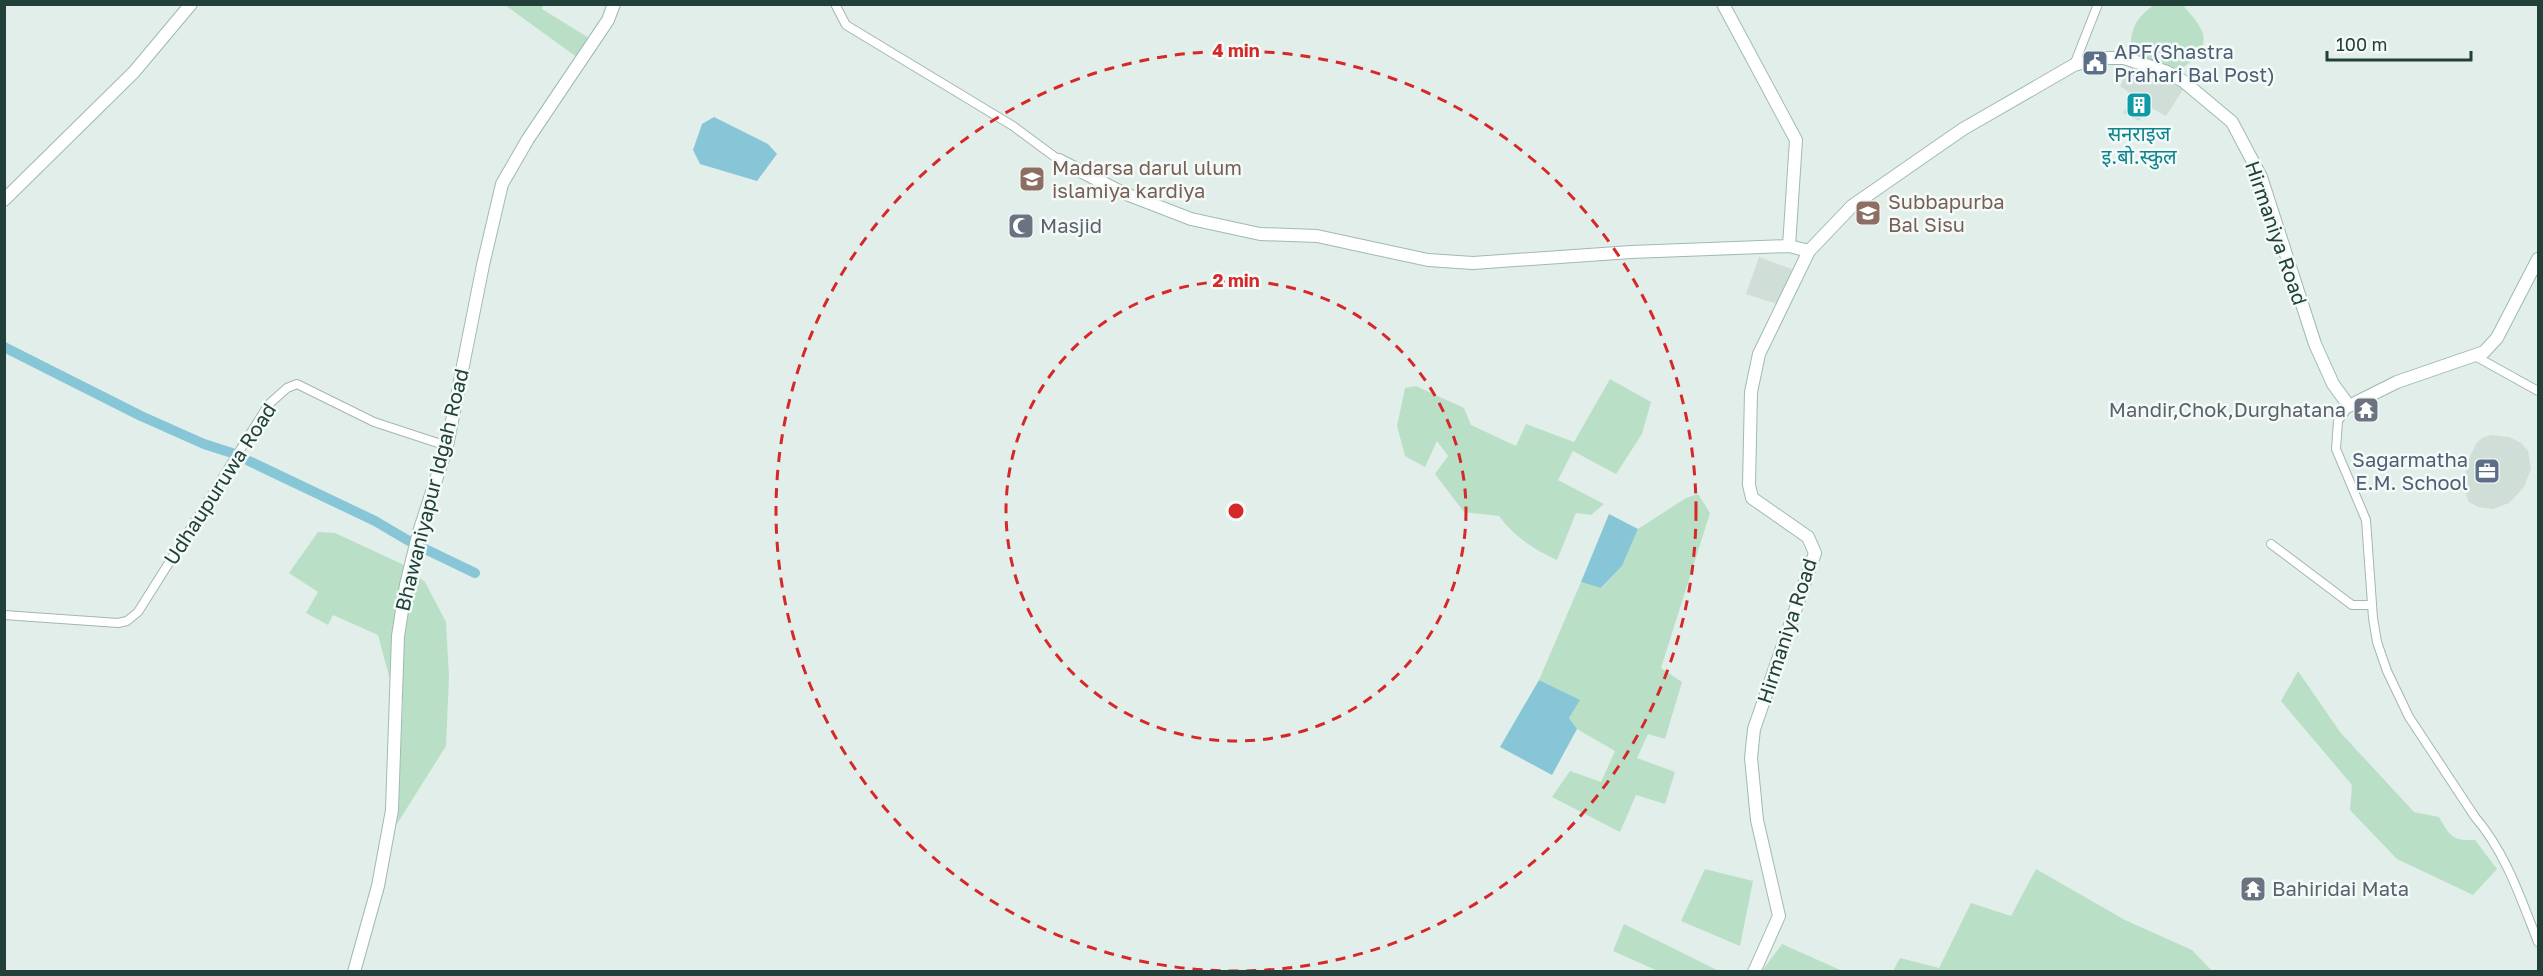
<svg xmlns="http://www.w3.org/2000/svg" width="2543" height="976" viewBox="0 0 2543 976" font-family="'Golos Text','Noto Sans Devanagari',sans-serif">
  <rect width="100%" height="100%" fill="#e2eee9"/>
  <g fill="#d0ded8">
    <path d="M2131,67L2154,72L2184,88L2166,116L2148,106L2139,121L2123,113L2133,95L2120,86Z"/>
    <path d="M1759,257L1792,269L1780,305L1746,294Z"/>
    <path d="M2491,435L2509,437L2521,443L2528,451L2531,469L2524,487L2509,503L2493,509L2478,507L2469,502L2466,495V465L2476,444L2482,438Z"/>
  </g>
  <g fill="#b9e0c6">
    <path d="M505,5H543L542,9L589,38L578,58Z"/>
    <path d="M2154,5H2183C2188,12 2197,20 2201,29C2211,48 2191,63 2177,71L2131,54C2130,31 2134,19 2154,5Z"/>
    <path d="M1610,379L1651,402L1642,434L1616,474L1573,451L1558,480L1604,504L1591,515L1576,513L1557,560C1535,550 1513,536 1499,516L1464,512L1435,474L1448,456L1437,441L1425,467L1405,456L1397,426L1405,388L1416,386L1464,408L1471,425L1516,446L1526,424L1574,442Z"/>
    <path d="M1698,494L1710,513L1661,668L1682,682L1665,739L1648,734L1637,758L1675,772L1665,804L1636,795L1620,832L1552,797L1570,771L1601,782L1615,751L1577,729L1569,718L1579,700L1539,680L1581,582L1602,588L1622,566L1638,529L1686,498Z"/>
    <path d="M318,532L335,533L402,564L425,582L446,622L449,677L446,746L397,824L403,701L393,691L378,635L333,615L328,625L306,613L318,592L289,573Z"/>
    <path d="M2298,671L2340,732L2414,812L2439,817C2450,836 2452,841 2475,840L2497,869L2473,895L2397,859L2350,810L2352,785L2281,701Z"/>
    <path d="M1705,869L1753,881L1740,946L1681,921Z"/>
    <path d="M2036,869L2125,920L2192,950L2212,971H1893L1900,958L1939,968L1971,903L2011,916Z"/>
    <path d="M1624,924L1719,971H1658L1613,951Z"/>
    <path d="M1782,944L1838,969L1844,971H1762Z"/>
  </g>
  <g fill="#86c6d7">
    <path d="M714,117L768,144L777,154L757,181L700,164L693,150L702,124Z"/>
    <path d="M1609,514L1638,529L1622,566L1601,588L1581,582Z"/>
    <path d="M1539,680L1580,700L1569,718L1577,729L1552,775L1500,747Z"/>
  </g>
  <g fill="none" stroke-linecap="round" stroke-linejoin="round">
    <g stroke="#86c6d7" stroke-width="10">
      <path d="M4,347L141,416L204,444L232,453"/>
      <path d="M249,461L375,521L409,541"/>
      <path d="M423,548L475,573"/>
    </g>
    <g stroke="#a4b6b1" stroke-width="10">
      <g id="street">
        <path d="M835,4L846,25L1013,126L1059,160"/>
        <path d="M2074,65L2098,4"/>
        <path d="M2475,356L2538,391"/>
        <path d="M2349,406L2338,421L2336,449L2366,520L2373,618L2377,642L2387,671L2409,717L2475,817C2506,853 2521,899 2538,942"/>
        <path d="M2271,544L2352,605H2372"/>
        <path d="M4,615L118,623L127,621L138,612L269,404L287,388L297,384L374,422L447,446"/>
      </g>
    </g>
    <g stroke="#9fbab2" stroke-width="14">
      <g id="secondary">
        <path d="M1723,4L1796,140L1789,246"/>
        <path d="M1059,160L1121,192L1191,219L1260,234L1317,236L1428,260L1473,263L1631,252L1789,246L1809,251"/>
        <path d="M4,200L134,72L191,4"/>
        <path d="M354,972L378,886L392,810L398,636L406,585L419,532L447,446L483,265L502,184L528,139L608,20L614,4"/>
        <path d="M1754,972L1779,916L1757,820L1751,758L1754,729L1815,553L1808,537L1752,498L1749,485L1751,392L1759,354L1809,251L1852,206L1963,129L2074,65L2099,58H2124L2167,72L2183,81L2232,122L2261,177L2315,344L2333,384L2349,406L2397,382L2484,352L2497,338L2538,259"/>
      </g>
    </g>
    <use href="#street" stroke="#fff" stroke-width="8"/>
    <use href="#secondary" stroke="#fff" stroke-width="12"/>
  </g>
  <g fill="none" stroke="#d62828" stroke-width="3" stroke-dasharray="10 8">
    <circle cx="1236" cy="511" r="230"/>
    <circle cx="1236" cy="511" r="460"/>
  </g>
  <defs>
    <g id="civic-square" transform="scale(1.35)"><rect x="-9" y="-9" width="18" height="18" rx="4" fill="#5c6f8a" stroke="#f3faf7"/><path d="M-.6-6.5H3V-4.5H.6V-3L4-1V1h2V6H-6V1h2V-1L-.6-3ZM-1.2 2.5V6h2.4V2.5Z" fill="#fff"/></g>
    <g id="building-square" transform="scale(1.35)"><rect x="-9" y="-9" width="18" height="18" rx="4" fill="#0f9aa8" stroke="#f3faf7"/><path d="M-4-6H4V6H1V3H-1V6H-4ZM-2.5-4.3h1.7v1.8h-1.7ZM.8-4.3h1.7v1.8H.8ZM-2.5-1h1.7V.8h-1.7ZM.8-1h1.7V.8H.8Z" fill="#fff"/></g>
    <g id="school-square" transform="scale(1.35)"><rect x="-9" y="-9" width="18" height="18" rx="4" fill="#8d6e63" stroke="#f3faf7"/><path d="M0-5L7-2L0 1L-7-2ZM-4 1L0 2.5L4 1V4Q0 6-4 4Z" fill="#fff"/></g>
    <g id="mosque-square" transform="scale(1.35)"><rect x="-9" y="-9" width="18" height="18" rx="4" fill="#6b7280" stroke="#f3faf7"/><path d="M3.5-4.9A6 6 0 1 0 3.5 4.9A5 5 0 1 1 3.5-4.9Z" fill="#fff"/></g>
    <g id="temple-square" transform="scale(1.35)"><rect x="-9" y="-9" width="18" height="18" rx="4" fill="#6b7280" stroke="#f3faf7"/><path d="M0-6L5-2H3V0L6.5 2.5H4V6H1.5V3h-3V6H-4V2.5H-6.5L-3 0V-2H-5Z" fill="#fff"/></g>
    <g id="office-square" transform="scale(1.35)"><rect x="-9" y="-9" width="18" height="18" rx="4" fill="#5c6f8a" stroke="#f3faf7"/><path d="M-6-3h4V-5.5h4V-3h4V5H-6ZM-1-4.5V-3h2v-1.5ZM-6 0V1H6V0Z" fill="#fff"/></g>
  </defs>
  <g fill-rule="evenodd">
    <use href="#civic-square" x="2095" y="63"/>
    <use href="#building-square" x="2139" y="105"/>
    <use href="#school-square" x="1032" y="179"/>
    <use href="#school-square" x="1868" y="213"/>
    <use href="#mosque-square" x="1021" y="226"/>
    <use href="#temple-square" x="2366" y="410"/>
    <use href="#office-square" x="2487" y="471"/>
    <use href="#temple-square" x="2253" y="889"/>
  </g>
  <g text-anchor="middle" stroke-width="5" stroke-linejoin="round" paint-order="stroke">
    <g font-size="20" fill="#4e5e75" stroke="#f3faf7" text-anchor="start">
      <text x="2114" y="59">APF(Shastra<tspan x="2114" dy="23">Prahari Bal Post)</tspan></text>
      <text x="2468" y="467" text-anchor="end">Sagarmatha<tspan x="2468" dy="23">E.M. School</tspan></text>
    </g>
    <g font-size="20" fill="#0d838f" stroke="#f3faf7">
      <text x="2139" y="141">सनराइज<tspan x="2139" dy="23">इ.बाे.स्कुल</tspan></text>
    </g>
    <g font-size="20" fill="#785e54" stroke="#f3faf7" text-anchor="start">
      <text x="1052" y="175">Madarsa darul ulum<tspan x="1052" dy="23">islamiya kardiya</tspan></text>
      <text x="1888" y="209">Subbapurba<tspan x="1888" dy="23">Bal Sisu</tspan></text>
    </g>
    <g font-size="20" fill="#5b616d" stroke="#f3faf7" text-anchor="start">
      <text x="1040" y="233">Masjid</text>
      <text x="2346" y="417" text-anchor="end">Mandir,Chok,Durghatana</text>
      <text x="2272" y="896">Bahiridai Mata</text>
    </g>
    <g font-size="20" fill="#204039" stroke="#f3faf7">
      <text transform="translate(2276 233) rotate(71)" y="7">Hirmaniya Road</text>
      <text transform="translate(220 484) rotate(-57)" y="7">Udhaupuruwa Road</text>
      <text transform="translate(432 490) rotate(-76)" y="7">Bhawaniyapur Idgah Road</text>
      <text transform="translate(1787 631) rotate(-72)" y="7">Hirmaniya Road</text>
    </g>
  </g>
  <circle cx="1236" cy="511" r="9" fill="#d62828" stroke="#f3faf7" stroke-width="3"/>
  <g font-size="18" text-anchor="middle" font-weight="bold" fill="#d62828" stroke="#f3faf7" stroke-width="5" stroke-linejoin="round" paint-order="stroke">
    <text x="1236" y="57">4 min</text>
    <text x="1236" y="287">2 min</text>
  </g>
  <rect width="2543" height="976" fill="none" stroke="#204039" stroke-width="12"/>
  <path d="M2327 51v9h144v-9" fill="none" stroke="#204039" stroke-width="3"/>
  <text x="2336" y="51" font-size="18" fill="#204039" stroke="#f3faf7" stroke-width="4.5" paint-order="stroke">100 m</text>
</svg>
